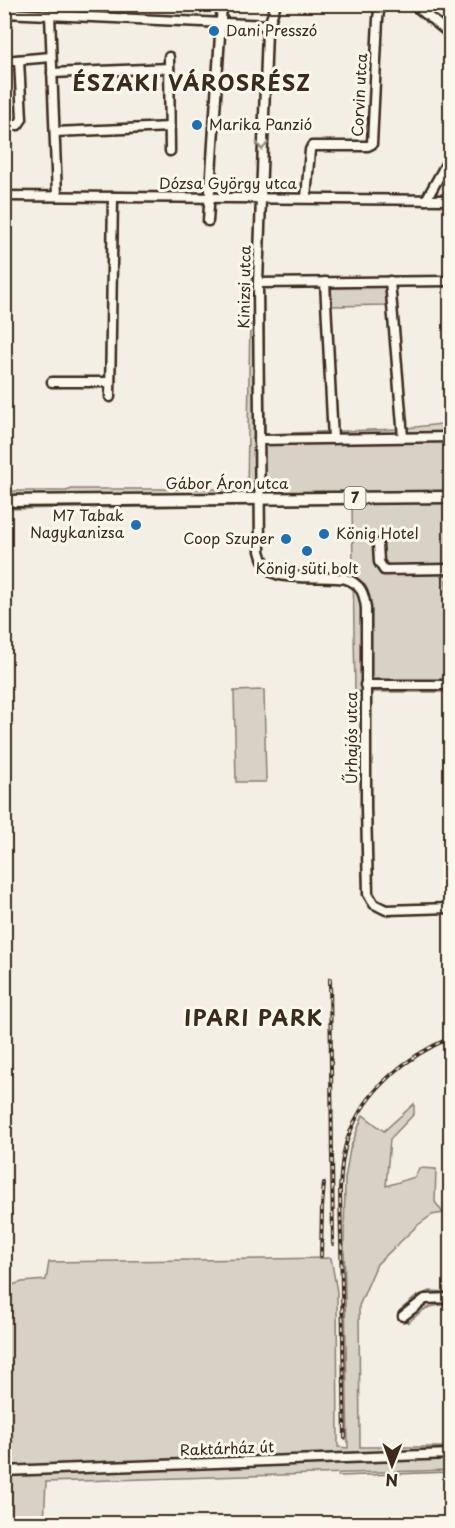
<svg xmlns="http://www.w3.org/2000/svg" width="455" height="1528" viewBox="0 0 455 1528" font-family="'Playpen Sans',sans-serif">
  <rect width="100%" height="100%" fill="#f3efe4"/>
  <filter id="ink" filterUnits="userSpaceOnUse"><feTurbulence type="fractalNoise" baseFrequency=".0167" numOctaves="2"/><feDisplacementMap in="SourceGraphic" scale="12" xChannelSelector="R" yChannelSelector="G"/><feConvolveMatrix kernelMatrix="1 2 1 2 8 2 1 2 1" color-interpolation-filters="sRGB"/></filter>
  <g filter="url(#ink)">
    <g fill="#d8d1c6" stroke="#8a7e72" stroke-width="1.5">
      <path d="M252,263H263L265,434L398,429L450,423V579L446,580L450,633V692H355L352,504L5,509L4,491H66L72,489H247L250,318H254Z"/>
      <path d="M386,286L387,305L332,306L331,288Z"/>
      <path d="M264,690L266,782H236L234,691Z"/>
      <path d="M5,731H9L6,944H4Z"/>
      <path d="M414,1104V1114L390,1139L386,1186L415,1177L419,1168L436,1169L435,1202L443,1213L432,1215L418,1225L377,1264L359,1306L360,1447H450V1470L46,1482L44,1523L5,1524V1287L22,1282L46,1280L49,1262L331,1258L337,1292L338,1447L348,1448L344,1244L345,1179L350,1149L363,1115L384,1131Z"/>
      <path d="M430,1291L450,1292V1305C428,1305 424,1308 408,1323L399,1311L417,1296Z"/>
    </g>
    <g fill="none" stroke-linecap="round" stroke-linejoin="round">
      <path stroke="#817468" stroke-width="1.5" d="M338,1476L450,1472"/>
      <g stroke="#3b2a1e" stroke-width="13">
        <g id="minor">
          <path d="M276,4L267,31L258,283L260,551C262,559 266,567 272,572C283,580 330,576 346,579C361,584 364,593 366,608V807L368,894L374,904L386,910L450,908"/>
          <path d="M413,4L450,34"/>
          <path d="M4,13L269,25"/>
          <path d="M50,15L57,196"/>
          <path d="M169,57L170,151"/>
          <path d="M4,61L51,57"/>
          <path d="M52,73L169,68"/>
          <path d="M4,126L18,125L22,119L19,60"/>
          <path d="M55,132L170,127"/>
          <path d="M4,196L450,200"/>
          <path d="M306,198L310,150L312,146H368L372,144L378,19L380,4"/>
          <path d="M426,200L450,157"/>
          <path d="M208,221L222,4"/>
          <path d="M390,281L403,437"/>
          <path d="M325,282L333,439"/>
          <path d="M258,283L450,281"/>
          <path d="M52,382H110"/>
          <path d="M110,397L113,197"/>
          <path d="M259,440L450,437"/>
          <path d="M378,544L379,562L384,570L450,569"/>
          <path d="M365,685H450"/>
          <path d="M403,1316L425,1299L450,1298"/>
          <path d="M4,1471L450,1454"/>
        </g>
      </g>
      <g stroke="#3b2a1e" stroke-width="15">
        <path id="major" d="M4,501L450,497"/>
      </g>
      <use href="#minor" stroke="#fbf7ec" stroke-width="8"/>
      <use href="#major" stroke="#fbf7ec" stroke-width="10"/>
      <g stroke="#3b2a1e" stroke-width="4">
        <g id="rail">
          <path d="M330,979L333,1244"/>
          <path d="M321,1256L322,1207L324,1183"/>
          <path d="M345,1438L340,1190C341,1172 342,1153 349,1135C365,1090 407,1056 450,1038"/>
        </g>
      </g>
      <use href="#rail" stroke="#fbf7ec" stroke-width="1.5" stroke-dasharray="4.5" stroke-linecap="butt"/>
    </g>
    <defs><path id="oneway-chevron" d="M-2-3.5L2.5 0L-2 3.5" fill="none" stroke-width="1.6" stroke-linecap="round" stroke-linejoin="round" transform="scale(1.5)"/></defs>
    <use stroke="#9b9085" href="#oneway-chevron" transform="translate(262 146) rotate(92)"/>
  </g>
  <g fill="#1f6fb2" stroke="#fbf7ec" stroke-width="2">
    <circle cx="214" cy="31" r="6"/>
    <circle cx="197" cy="125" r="6"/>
    <circle cx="136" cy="525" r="6"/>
    <circle cx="324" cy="534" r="6"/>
    <circle cx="286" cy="539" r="6"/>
    <circle cx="307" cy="551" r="6"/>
  </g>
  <g text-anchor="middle" stroke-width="6" stroke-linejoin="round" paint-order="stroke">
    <rect fill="#fbf7ec" stroke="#75685c" stroke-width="1.5" x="344.5" y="487" width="21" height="22" rx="4.5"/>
    <g font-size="14" font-weight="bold" fill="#3b2a1e">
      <text x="355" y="503">7</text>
    </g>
    <g font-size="15" fill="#3b2a1e" stroke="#fbf7ec" text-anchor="start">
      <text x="226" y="36">Dani Presszó</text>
      <text x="209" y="130">Marika Panzió</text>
      <text x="124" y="521" text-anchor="end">M7 Tabak<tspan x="124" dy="17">Nagykanizsa</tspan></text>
      <text x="336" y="539">König Hotel</text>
      <text x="274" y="544" text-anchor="end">Coop Szuper</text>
      <text x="307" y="574" text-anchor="middle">König süti bolt</text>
    </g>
    <g font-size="15" fill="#3b2a1e" stroke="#fbf7ec">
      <text transform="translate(360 95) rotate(-87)" y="5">Corvin utca</text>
      <text x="228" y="189">Dózsa György utca</text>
      <text transform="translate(245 287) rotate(-89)" y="5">Kinizsi utca</text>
      <text x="227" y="489">Gábor Áron utca</text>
      <text transform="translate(352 738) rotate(-90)" y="5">Űrhajós utca</text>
      <text transform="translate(227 1449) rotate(-2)" y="5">Raktárház út</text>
    </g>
    <g font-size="21" font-weight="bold" letter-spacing="1.5" fill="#3b2a1e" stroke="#fbf7ec">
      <text x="192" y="91">ÉSZAKI VÁROSRÉSZ</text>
      <text x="254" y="1026">IPARI PARK</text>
    </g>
  </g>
  <rect width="455" height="1528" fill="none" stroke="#fbf7ec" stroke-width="24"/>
  <rect x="12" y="12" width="431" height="1504" fill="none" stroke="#3b2a1e" stroke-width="2" filter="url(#ink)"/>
  <g transform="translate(392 1465) rotate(181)" stroke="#fbf7ec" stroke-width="4.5" paint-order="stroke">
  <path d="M0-4.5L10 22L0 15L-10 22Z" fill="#3b2a1e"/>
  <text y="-9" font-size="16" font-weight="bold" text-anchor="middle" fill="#3b2a1e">N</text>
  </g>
</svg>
